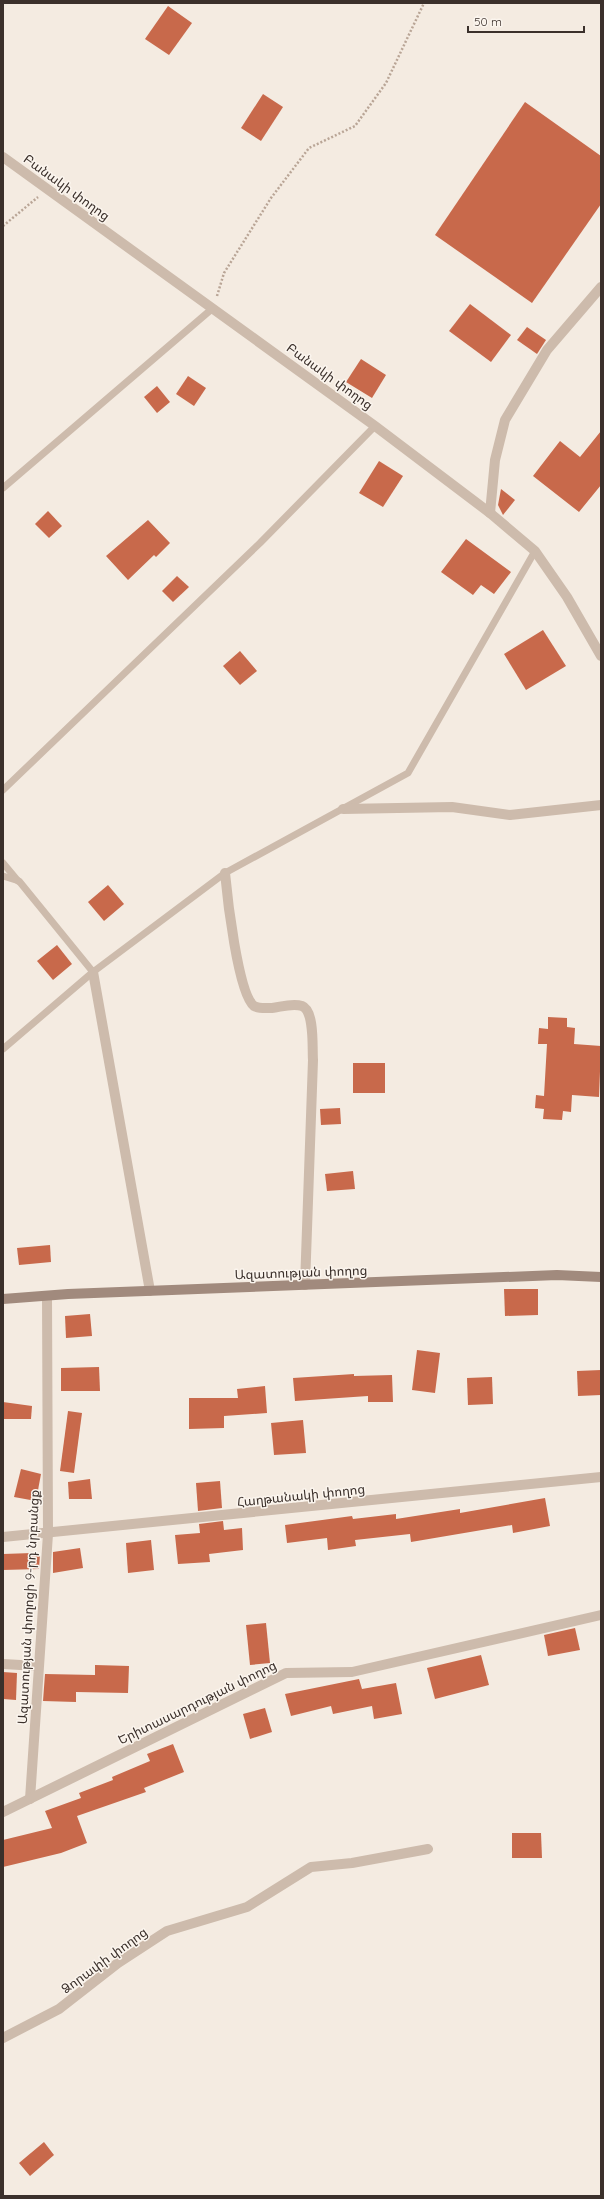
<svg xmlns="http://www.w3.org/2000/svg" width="604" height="2199" viewBox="0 0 604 2199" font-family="Quicksand,'Noto Sans Armenian',sans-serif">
  <rect width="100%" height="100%" fill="#f4ebe1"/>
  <g fill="#c8694b">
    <path d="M168,6L192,23L169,55L145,39Z"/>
    <path d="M263,94L283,107L261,141L241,128Z"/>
    <path d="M525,102L601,156V204L532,303L435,235Z"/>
    <path d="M470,304L511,335L491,362L449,331Z"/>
    <path d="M527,327L546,340L537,354L517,340Z"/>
    <path d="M361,359L386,375L372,398L346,382Z"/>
    <path d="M188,376L206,388L194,406L176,394Z"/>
    <path d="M157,386L170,402L157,413L144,397Z"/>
    <path d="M601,431V485L579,512L533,476L560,441L580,457Z"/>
    <path d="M379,461L403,476L383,507L359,493Z"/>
    <path d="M501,489L515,500L503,515L498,505Z"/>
    <path d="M48,511L62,526L49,538L35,524Z"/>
    <path d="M148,520L170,543L156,557L154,555L128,580L106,556Z"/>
    <path d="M466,539L511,572L494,594L481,585L473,595L441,572Z"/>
    <path d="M177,576L189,587L173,602L162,591Z"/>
    <path d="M543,630L566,666L526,690L504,654Z"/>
    <path d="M240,651L257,671L240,685L223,666Z"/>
    <path d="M108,885L124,904L104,921L88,902Z"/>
    <path d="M57,945L72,964L53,980L37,961Z"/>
    <path d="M548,1017L567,1018V1027L575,1028L574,1044L601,1046L599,1097L572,1095L571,1112L563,1111L562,1120L543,1119L544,1109L535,1108L536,1095L544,1096L547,1044H538L539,1028L548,1029Z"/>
    <rect x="353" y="1063" width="32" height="30"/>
    <path d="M340,1108L341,1124L321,1125L320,1109Z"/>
    <path d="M353,1171L355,1189L327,1191L325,1174Z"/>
    <path d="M50,1245L51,1262L19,1265L17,1248Z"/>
    <path d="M504,1289H538V1315L505,1316Z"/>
    <path d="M90,1314L92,1336L66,1338L65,1316Z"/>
    <path d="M417,1350L440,1353L435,1393L412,1390Z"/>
    <path d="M99,1367L100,1391H61V1368Z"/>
    <path d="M601,1370V1395L578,1396L577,1371Z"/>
    <path d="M354,1374V1376L392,1375L393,1402H368V1396L295,1401L293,1378Z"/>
    <path d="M492,1377L493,1404L468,1405L467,1378Z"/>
    <path d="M265,1386L267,1413L224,1416V1428L189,1429V1398H238L237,1389Z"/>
    <path d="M3,1402L32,1406L31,1419H3Z"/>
    <path d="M68,1411L82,1413L74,1473L60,1471Z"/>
    <path d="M303,1420L306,1453L274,1455L271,1423Z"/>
    <path d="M21,1469L41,1474L36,1501L14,1497Z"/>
    <path d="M90,1479L92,1499H69L68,1482Z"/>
    <path d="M220,1481L222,1508L198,1511L196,1483Z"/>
    <path d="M545,1498L550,1526L513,1533L512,1525L411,1542L410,1534L355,1540L356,1546L328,1550L327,1538L287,1543L285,1525L352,1516L353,1519L396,1514V1519L460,1509V1513Z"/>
    <path d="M223,1521L224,1530L242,1528L243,1550L209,1554L210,1562L178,1564L175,1535L200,1533L199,1524Z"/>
    <path d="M151,1540L154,1570L128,1573L126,1543Z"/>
    <path d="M80,1548L83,1568L53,1573V1552Z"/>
    <path d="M32,1553V1555L40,1554L39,1569L3,1570V1554Z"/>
    <path d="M266,1623L270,1663L250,1665L246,1625Z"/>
    <path d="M575,1628L580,1650L548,1656L544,1635Z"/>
    <path d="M481,1655L489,1685L435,1699L427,1668Z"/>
    <path d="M95,1665L129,1666L128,1693L76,1692V1702L43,1701L45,1674L95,1675Z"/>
    <path d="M3,1672L17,1673L16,1700L3,1699Z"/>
    <path d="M359,1679L362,1689L396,1683L402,1714L374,1719L372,1706L333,1714L331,1706L291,1716L285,1694Z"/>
    <path d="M265,1708L272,1732L250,1739L243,1714Z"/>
    <path d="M173,1744L184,1772L144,1788L146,1792L77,1816L87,1843L61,1853L3,1867V1840L52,1828L45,1811L81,1798L79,1793L113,1780L112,1777L150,1761L147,1754Z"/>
    <path d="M512,1833H541L542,1858H512Z"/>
    <path d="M44,2142L54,2155L30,2176L19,2163Z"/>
  </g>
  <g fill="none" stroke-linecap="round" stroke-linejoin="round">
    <g stroke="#b9a596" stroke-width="2.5" stroke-dasharray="2 2" stroke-linecap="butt">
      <path d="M3,226L38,197"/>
      <path d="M217,296L224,273L271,198L309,148L355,126L386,83L424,3"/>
    </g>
    <g stroke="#cdbbac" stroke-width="7">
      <path d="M3,488L213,308"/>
      <path d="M3,790L260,543L375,426"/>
      <path d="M3,863L18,881"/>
      <path d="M3,876L19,881L93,972"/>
      <path d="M3,1049L93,972L225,873L408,773L535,551"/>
    </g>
    <g stroke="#cdbbac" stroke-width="10">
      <path d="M3,157L375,426L490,513L535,551L567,597L601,656"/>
      <path d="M490,513L495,460L505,420L547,350L601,287"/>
      <path d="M343,809L452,807L510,815L601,805"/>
      <path d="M225,873C227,895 238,994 254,1006C259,1009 266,1008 272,1008C281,1007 292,1003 302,1006C315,1011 312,1048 313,1060L305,1285"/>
      <path d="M93,972L150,1291"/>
      <path d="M3,1537L601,1477"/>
      <path d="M3,1664L38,1666"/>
      <path d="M30,1799L48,1534L47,1296"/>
      <path d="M3,1812L286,1673L352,1672L601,1615"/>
      <path d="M3,2038L59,2009L118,1963L167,1931L247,1907L311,1867L352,1863L428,1849"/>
    </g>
    <path stroke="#a18a7d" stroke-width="10" d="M3,1299L68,1294L557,1275L601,1277"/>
  </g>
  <g text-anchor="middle" stroke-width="3" stroke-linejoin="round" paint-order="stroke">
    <g font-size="13" fill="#3b302b" stroke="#fbf5ee">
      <text transform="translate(67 187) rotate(36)" y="5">Բանակի փողոց</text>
      <text transform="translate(330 376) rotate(36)" y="5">Բանակի փողոց</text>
      <text transform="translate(301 1272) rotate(-2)" y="5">Ազատության փողոց</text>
      <text transform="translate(301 1495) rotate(-6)" y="5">Հաղթանակի փողոց</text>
      <text transform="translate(28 1607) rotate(-87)" y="5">Ազատության փողոցի 9-րդ նրբանցք</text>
      <text transform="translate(197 1702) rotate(-26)" y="5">Երիտասարդության փողոց</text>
      <text transform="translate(104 1960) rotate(-36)" y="5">Ձորափի փողոց</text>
    </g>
  </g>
  <rect width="604" height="2199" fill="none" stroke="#3b302b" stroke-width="8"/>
  <path d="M468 26v6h116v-6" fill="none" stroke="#3b302b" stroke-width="2"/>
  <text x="474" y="26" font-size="12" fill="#3b302b" stroke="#fbf5ee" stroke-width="3" paint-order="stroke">50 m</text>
</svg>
